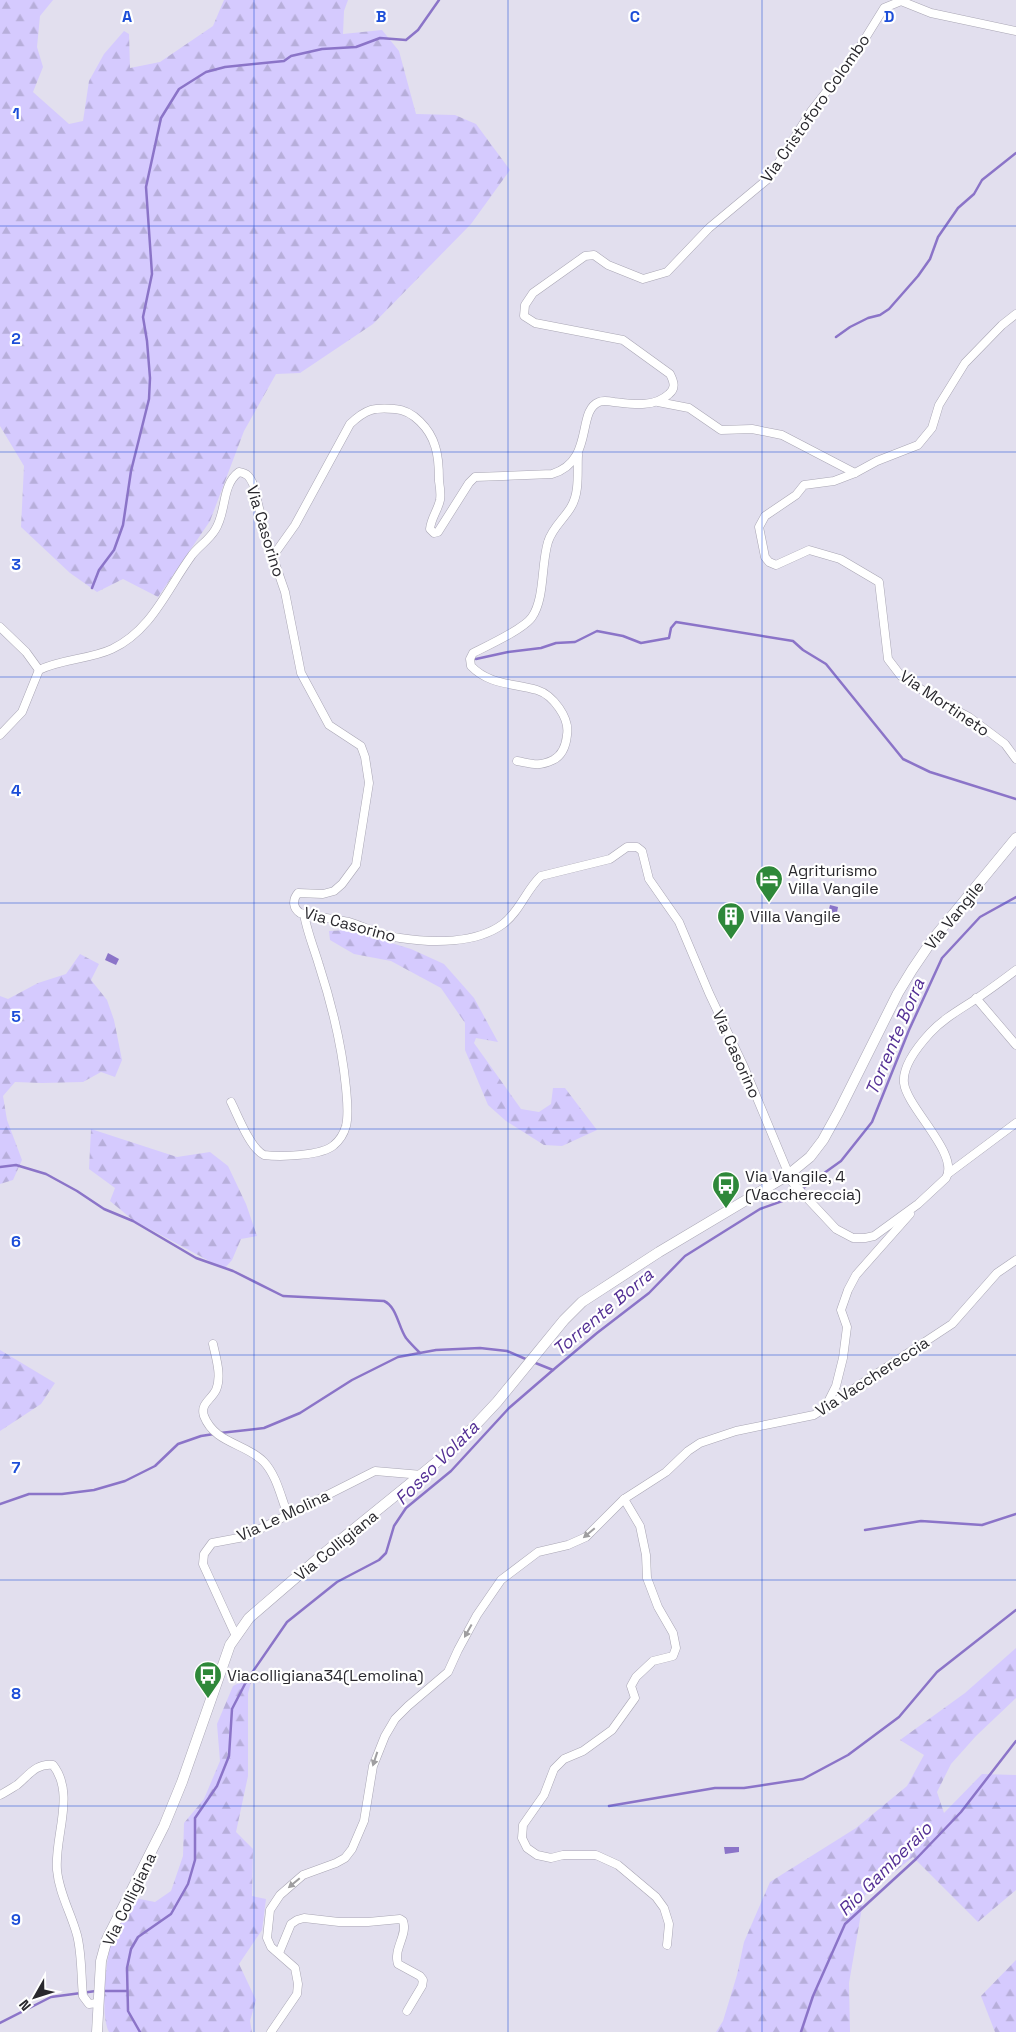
<svg xmlns="http://www.w3.org/2000/svg" width="1016" height="2032" viewBox="0 0 1016 2032" font-family="'Space Grotesk',sans-serif">
  <defs>
    <pattern id="forest-firs" width="22" height="20" patternUnits="userSpaceOnUse" patternTransform="scale(1.25)"><rect width="22" height="20" fill="#d5cafe"/><path d="M5 1l3.5 6h-7zM16 11l3.5 6h-7z" fill="#b7aeda"/></pattern>
  </defs>
  <rect width="100%" height="100%" fill="#e2dfee"/>
  <g fill="url(#forest-firs)">
    <path d="M0,0H53L40,16L37,47L43,67L33,92L69,124L83,121L89,81L104,54L124,31L129,34L130,68L160,62L213,26L224,0H348L344,11L343,34L382,30L399,51L416,114L455,115L476,124L510,170L471,224L373,324L300,373L276,374L244,431L210,521L158,597L123,579L97,592L70,573L21,527L24,466L0,426Z"/>
    <path d="M349,930L411,949L444,964L474,998L498,1042L476,1038L474,1043L521,1109L539,1112L551,1104L553,1088H565L597,1130L562,1146L544,1145L506,1121L488,1105L465,1050V1023L441,988L391,961L354,954L330,940L329,931Z"/>
    <path d="M80,954L99,964L91,980L107,1000L114,1020L122,1060L115,1077L101,1072L83,1082L42,1083L15,1082L3,1096L7,1120L22,1160L13,1180L0,1184V996L8,999L38,983L66,974Z"/>
    <path d="M91,1129L177,1157L210,1152L228,1166L246,1204L257,1236L241,1239L232,1260L224,1269L133,1220L110,1201L115,1188L89,1169Z"/>
    <path d="M0,1350L55,1383L41,1404L0,1431Z"/>
    <path d="M1016,1648V1698L976,1736L951,1764L937,1792L944,1813L982,1774L1016,1775V1890L978,1922L913,1857L864,1896L849,1983L850,2032H716L723,2021L737,1975L744,1942L770,1882L856,1828L907,1786L924,1755L900,1740L965,1693Z"/>
    <path d="M253,1676L248,1693V1776L236,1832L253,1849L252,1896L266,1899L262,1930L239,1964L256,2000L250,2021L252,2032H109C100,2015 106,1962 111,1943C116,1928 127,1913 135,1898L155,1902L171,1891L183,1856L184,1823L204,1799L220,1761L217,1724L233,1686Z"/>
    <path d="M1016,1960V2032H995L981,1996Z"/>
  </g>
  <g fill="#8b74c8">
    <path d="M830,905L838,907L835,923L830,922L827,917Z"/>
    <path d="M108,953L119,959L116,965L105,960Z"/>
    <path d="M724,1847H739V1852L725,1854Z"/>
  </g>
  <g fill="none" stroke-linecap="round" stroke-linejoin="round">
    <g stroke="#8b74c8" stroke-width="2.5">
      <path d="M836,337L850,327L868,318L880,315L889,309L918,276L930,259L938,237L958,208L974,194L982,180L1016,153"/>
      <path d="M92,588L99,570L114,550L123,525L131,471L149,399L150,378L147,341L143,317L152,274L146,187L161,118L179,89L206,72L225,67L284,61L291,56L322,49L356,47L380,38L406,40L418,30L439,0"/>
      <path d="M476,659L508,652L541,648L556,643L575,642L597,631L623,636L641,643L669,638L671,628L676,622L793,641L803,650L826,664L903,759L930,772L1016,799"/>
      <path d="M0,1167L16,1165L46,1174L77,1191L104,1209L133,1221L196,1258L233,1271L283,1296L384,1301C397,1307 398,1326 406,1338C410,1343 415,1348 420,1353"/>
      <path d="M533,1362L553,1370L597,1333L649,1293L685,1256L760,1209L788,1199L841,1161L872,1122L909,1030L942,958L980,917L1016,897"/>
      <path d="M220,1433L264,1428L300,1413L352,1380L398,1357L436,1350L480,1348L507,1351L528,1360"/>
      <path d="M0,1504L29,1494H62L94,1490L125,1481L155,1466L178,1444L201,1436L214,1434"/>
      <path d="M865,1530L921,1521L982,1525L1016,1514"/>
      <path d="M609,1806L715,1788H744L803,1779L848,1755L899,1717L937,1672L1016,1610"/>
      <path d="M101,1991H127"/>
      <path d="M0,2023L51,1997L96,1991"/>
      <path d="M140,2032L128,2011L127,1968L131,1949L138,1937L171,1914L188,1884L195,1860V1818L217,1786L229,1756L232,1709L247,1680L287,1622L337,1582L379,1560L386,1553L394,1526L406,1508L451,1471L509,1408L553,1370"/>
      <path d="M801,2032L813,1996L845,1924L916,1859L961,1812L1016,1741"/>
    </g>
    <g stroke="#a9a6b4" stroke-width="9">
      <g id="minor">
        <path d="M1016,314L1002,325L965,363L939,405L932,428L918,445L877,461L855,473L834,481L804,485L796,495L765,516L759,527L765,557L769,562L776,565L809,550L840,559L879,582L888,659L901,676L942,703L969,717L1005,744L1016,759"/>
        <path d="M658,402L689,408L721,430L752,429L782,435L855,473"/>
        <path d="M273,556L295,525L350,424C366,409 374,407 395,409C413,410 430,429 435,446C439,457 439,470 439,481C440,487 441,494 440,500C438,510 431,518 430,529L434,533L438,532L469,483L475,477L552,474C595,461 576,411 599,402C603,400 609,401 614,402C632,404 654,408 669,394C676,388 674,382 670,374L623,340L535,323L524,316L525,305L533,293L585,256L594,255L608,265L643,279L667,272L709,228L769,178L812,110L853,58L884,8L901,1L931,13L1016,31"/>
        <path d="M0,627L26,652L39,670"/>
        <path d="M0,735L22,712L39,670C61,659 91,659 112,649C152,630 167,589 192,555C199,546 209,540 215,530C227,512 221,485 239,472C247,473 250,477 253,484L267,540L285,592L301,673L329,725L361,746L365,757L369,783L356,865L342,884L334,891L323,894L298,893C292,900 293,908 300,913C316,917 332,918 349,922C365,927 383,936 400,938C432,943 476,944 503,924C520,911 526,890 541,876L610,859L627,847H637L642,851L649,879L679,922L709,993L744,1067L792,1182L836,1229L853,1238H865L874,1236L918,1204L946,1178C960,1154 907,1108 904,1083C902,1066 919,1045 930,1033C943,1019 959,1010 976,999C989,990 1003,980 1016,970"/>
        <path d="M517,761C533,764 538,767 553,760C563,755 566,745 567,735C570,718 553,695 537,690C513,683 489,685 471,666L470,659L473,653C487,646 524,629 532,617C545,598 541,564 548,542C552,528 564,519 571,507C580,492 577,472 578,455"/>
        <path d="M976,998L1016,1045"/>
        <path d="M231,1102C238,1116 250,1148 264,1155C280,1157 322,1156 334,1145C340,1140 344,1133 346,1126C349,1114 347,1100 346,1088C342,1046 332,1005 319,965C314,948 307,932 304,914"/>
        <path d="M949,1173L1016,1123"/>
        <path d="M213,1344C216,1358 222,1376 216,1390C211,1400 200,1404 204,1416C215,1444 246,1443 264,1462C277,1476 281,1498 288,1515"/>
        <path d="M827,1404L836,1386L843,1358L847,1327L841,1310L848,1290L856,1275L910,1214"/>
        <path d="M624,1499L640,1526L646,1555L647,1578L658,1607L673,1633L676,1648L673,1656L653,1661L636,1677L631,1686L635,1698L612,1730L583,1751L564,1759L554,1769L544,1795L523,1825L522,1838L527,1848L537,1855L551,1858L563,1855H596L618,1865L656,1897L664,1908L669,1924L667,1945"/>
        <path d="M236,1636L203,1564L204,1554L212,1543L244,1537L375,1471L422,1475"/>
        <path d="M0,1795C6,1792 12,1788 17,1785C29,1775 36,1763 53,1765C76,1794 54,1837 57,1870C59,1893 71,1913 77,1935C82,1954 81,1977 83,1996L89,2004L97,2003"/>
        <path d="M279,1953L291,1924L297,1920L304,1918L339,1922H368L400,1919L403,1921C408,1935 393,1949 398,1964L420,1976L423,1980L422,1986L407,2011"/>
        <path d="M271,2032L297,1994L298,1984L295,1968L271,1947L267,1938L270,1910L280,1895L303,1875L336,1863L345,1858L352,1849L364,1821L373,1766L385,1736L395,1719L408,1706L448,1672L458,1650L477,1615L501,1580L538,1552L568,1545L586,1537L624,1499L666,1472L688,1451L700,1443L736,1431L814,1415L952,1324L997,1273L1016,1260"/>
      </g>
    </g>
    <g stroke="#a9a6b4" stroke-width="11">
      <path id="tertiary" d="M97,2032L101,1961L107,1939L164,1826L182,1782L230,1645L249,1618L322,1555L454,1448L497,1402L564,1320L582,1302L659,1252L788,1175L810,1157L823,1140L839,1111L898,993L912,970L933,939L1016,838"/>
    </g>
    <use href="#minor" stroke="#fff" stroke-width="8"/>
    <use href="#tertiary" stroke="#fff" stroke-width="10"/>
  </g>
  <defs><path id="oneway-solid" d="M-6-.8H1V-3.2L6.5 0L1 3.2V.8H-6Z" transform="scale(1.25)"/></defs>
  <g fill="#9f9ea0">
    <use href="#oneway-solid" transform="translate(589 1533) rotate(140)"/>
    <use href="#oneway-solid" transform="translate(468 1631) rotate(119)"/>
    <use href="#oneway-solid" transform="translate(375 1759) rotate(108)"/>
    <use href="#oneway-solid" transform="translate(294 1883) rotate(140)"/>
  </g>
  <path fill="none" stroke="#1d4ed8" stroke-width="1" stroke-opacity="0.55" d="M254,0V2032M508,0V2032M762,0V2032M0,226H1016M0,452H1016M0,677H1016M0,903H1016M0,1129H1016M0,1355H1016M0,1580H1016M0,1806H1016"/>
  <defs>
    <g id="hotel-pin" transform="scale(1.4375)"><path d="M0 17L-7.5 6A9.5 9.5 0 1 1 7.5 6Z" fill="#2e8839" stroke="#fff"/><path d="M-6-4.5h1.5V1H6V5H4.5V3h-9V5H-6ZM-4 0a1.8 1.8 0 1 1 3.6 0ZM.5 0V-2.5h3Q6-2.5 6 0Z" fill="#fff"/></g>
    <g id="building-pin" transform="scale(1.4375)"><path d="M0 17L-7.5 6A9.5 9.5 0 1 1 7.5 6Z" fill="#2e8839" stroke="#fff"/><path d="M-4-6H4V6H1V3H-1V6H-4ZM-2.5-4.3h1.7v1.8h-1.7ZM.8-4.3h1.7v1.8H.8ZM-2.5-1h1.7V.8h-1.7ZM.8-1h1.7V.8H.8Z" fill="#fff"/></g>
    <g id="bus-pin" transform="scale(1.4375)"><path d="M0 17L-7.5 6A9.5 9.5 0 1 1 7.5 6Z" fill="#2e8839" stroke="#fff"/><path d="M-5-6H5V4H4V6H2V4H-2V6H-4V4H-5ZM-3.5-4V0h7V-4ZM-3.5 1.2v1.5H-2V1.2ZM2 1.2v1.5H3.5V1.2Z" fill="#fff"/></g>
  </defs>
  <g fill-rule="evenodd">
    <use href="#hotel-pin" x="769" y="879"/>
    <use href="#building-pin" x="731" y="916"/>
    <use href="#bus-pin" x="726" y="1185"/>
    <use href="#bus-pin" x="208" y="1675"/>
  </g>
  <g text-anchor="middle" stroke-width="4.5" stroke-linejoin="round" paint-order="stroke">
    <g font-size="16" fill="#29282d" stroke="#fff">
      <text transform="translate(815 108) rotate(-55)" y="6">Via Cristoforo Colombo</text>
      <text transform="translate(266 531) rotate(73)" y="6">Via Casorino</text>
      <text transform="translate(945 703) rotate(34)" y="6">Via Mortineto</text>
      <text transform="translate(954 915) rotate(-51)" y="6">Via Vangile</text>
      <text transform="translate(350 924) rotate(15)" y="6">Via Casorino</text>
      <text transform="translate(737 1054) rotate(66)" y="6">Via Casorino</text>
      <text transform="translate(872 1376) rotate(-33)" y="6">Via Vacchereccia</text>
      <text transform="translate(283 1515) rotate(-25)" y="6">Via Le Molina</text>
      <text transform="translate(336 1545) rotate(-39)" y="6">Via Colligiana</text>
      <text transform="translate(129 1899) rotate(-64)" y="6">Via Colligiana</text>
    </g>
    <g font-size="16" fill="#29282d" stroke="#fff" text-anchor="start">
      <text x="788" y="876">Agriturismo<tspan x="788" dy="18">Villa Vangile</tspan></text>
      <text x="750" y="922">Villa Vangile</text>
      <text x="745" y="1182">Via Vangile, 4<tspan x="745" dy="18">(Vacchereccia)</tspan></text>
      <text x="227" y="1681">Viacolligiana34(Lemolina)</text>
    </g>
    <g font-size="18" font-style="italic" fill="#543095" stroke="#fff">
      <text transform="translate(895 1037) rotate(-67)" y="6">Torrente Borra</text>
      <text transform="translate(603 1312) rotate(-40)" y="6">Torrente Borra</text>
      <text transform="translate(437 1463) rotate(-45)" y="6">Fosso Volata</text>
      <text transform="translate(885 1869) rotate(-45)" y="6">Rio Gamberaio</text>
    </g>
  </g>
  <g font-size="16" text-anchor="middle" font-weight="bold" fill="#1d4ed8" stroke="#fff" stroke-width="4.5" stroke-linejoin="round" paint-order="stroke">
    <text x="127" y="22">A</text>
    <text x="381" y="22">B</text>
    <text x="635" y="22">C</text>
    <text x="889" y="22">D</text>
    <text x="16" y="119">1</text>
    <text x="16" y="344">2</text>
    <text x="16" y="570">3</text>
    <text x="16" y="796">4</text>
    <text x="16" y="1022">5</text>
    <text x="16" y="1247">6</text>
    <text x="16" y="1473">7</text>
    <text x="16" y="1699">8</text>
    <text x="16" y="1925">9</text>
  </g>
  <g transform="translate(35 1997) rotate(231)" stroke="#ffffff" stroke-width="4" paint-order="stroke">
  <path d="M0-4L9 19L0 12L-9 19Z" fill="#29282d"/>
  <text y="-8" font-size="14" font-weight="bold" text-anchor="middle" fill="#29282d">N</text>
  </g>
</svg>
